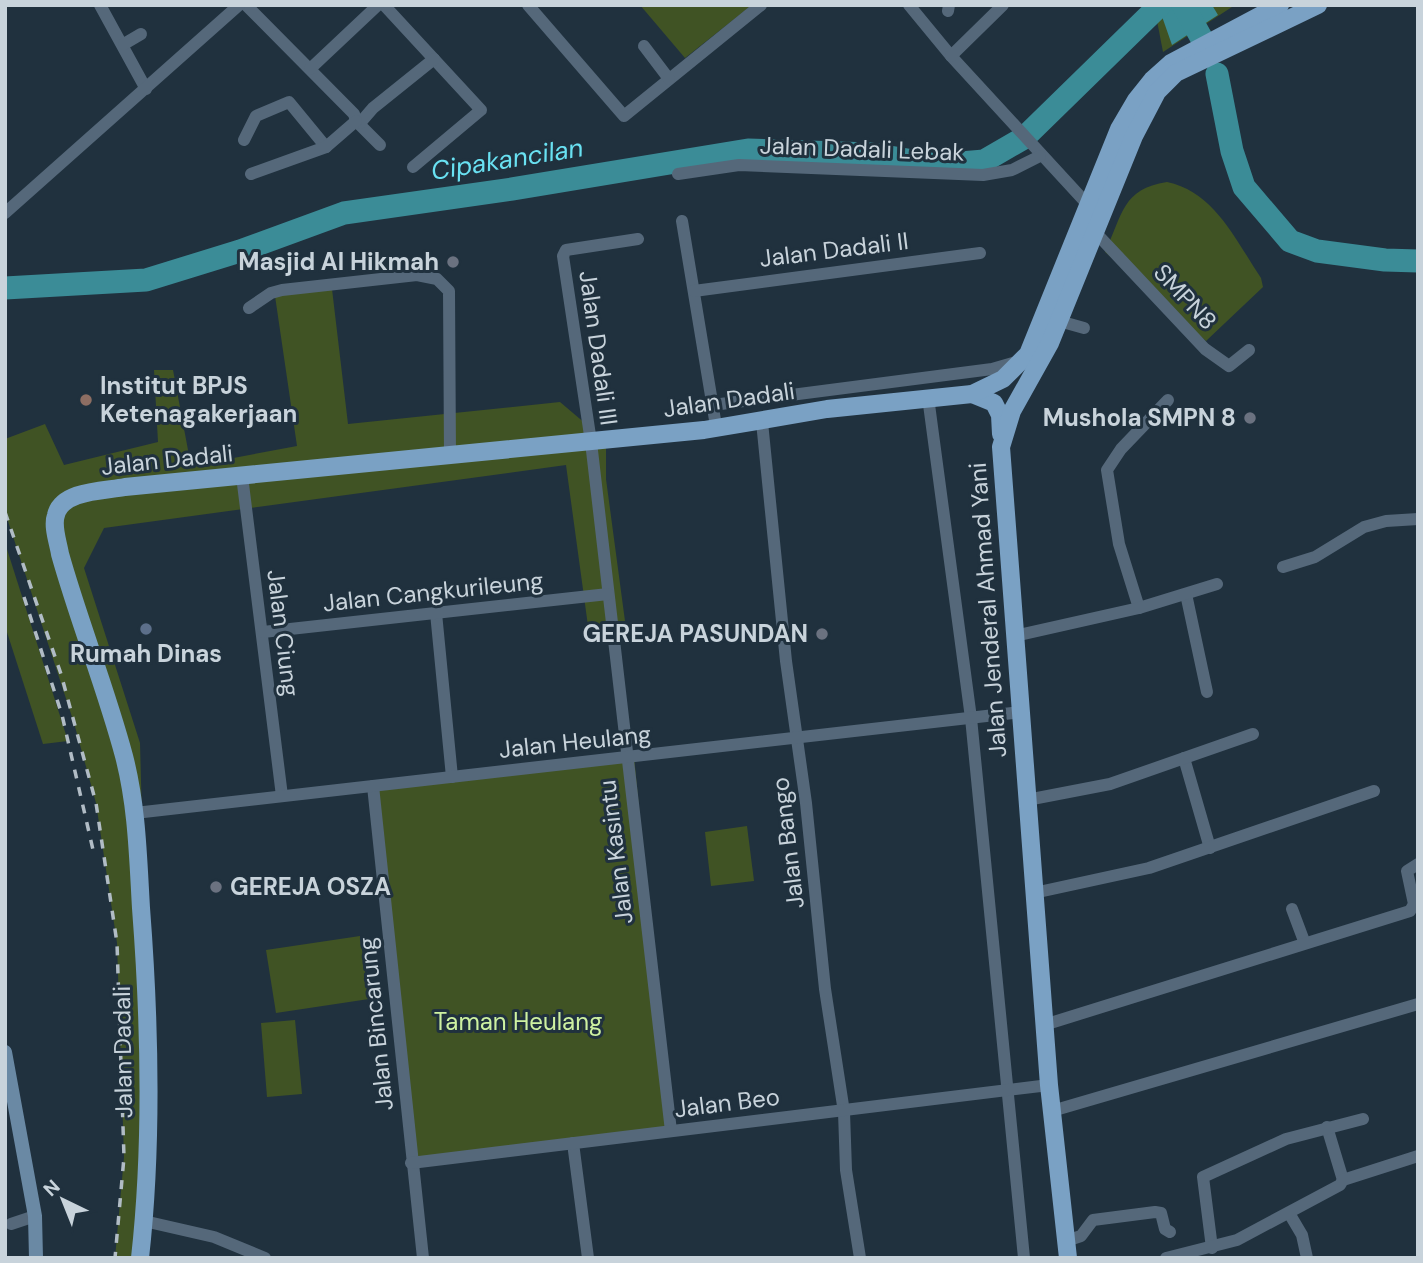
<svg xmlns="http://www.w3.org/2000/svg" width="1423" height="1263" viewBox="0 0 1423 1263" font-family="'DM Sans',sans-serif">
  <rect width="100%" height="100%" fill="#20313e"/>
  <g fill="#405324">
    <path d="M640,5H752L685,58Z"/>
    <path d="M1154,5H1235L1163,52Z"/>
    <path d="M1167,182C1215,192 1236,241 1261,278L1263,287L1206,341L1105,252C1123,214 1122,189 1167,182Z"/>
    <path d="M332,289L348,424L560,402L606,441V479L625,621L588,626L566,465L104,528L84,568L140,743L146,971L140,1258H115L124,1157L117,943L96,803L74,723L5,512V439L45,424L64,465L158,442L154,370H173L191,466L297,446L275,296Z"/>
    <path d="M5,543L68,741L43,744L5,626Z"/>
    <path d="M634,756L671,1131L411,1163L373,786Z"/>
    <path d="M747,826L754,881L711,886L705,832Z"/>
    <path d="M360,936L369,999L276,1013L266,950Z"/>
    <path d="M295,1020L302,1094L267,1097L261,1023Z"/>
  </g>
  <path fill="#3b8c97" d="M1158,5H1212L1218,15L1172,45Z"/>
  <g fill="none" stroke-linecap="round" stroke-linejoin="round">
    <g stroke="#3b8c97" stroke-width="23">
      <path d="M1183,5L1202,39"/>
      <path d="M1217,74L1232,151L1244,187L1290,241L1317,251L1385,260L1418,261"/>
      <path d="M1030,132L1160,5"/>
      <path d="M5,288L146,280L240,251L344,213L512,189L748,150L872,154L937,165L984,161L1022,139"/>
    </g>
    <g stroke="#55687a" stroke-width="12">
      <path d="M100,5L146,89"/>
      <path d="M246,5L354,114L356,121L380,145"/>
      <path d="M384,5L481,110L413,167"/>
      <path d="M528,5L624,116L761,5"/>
      <path d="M909,5L951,56L1089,206L1096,233L1205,349L1229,366L1249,350"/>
      <path d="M948,11L949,5"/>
      <path d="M124,44L141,34"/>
      <path d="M644,46L669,79"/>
      <path d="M951,56L1003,5"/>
      <path d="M310,69L378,5"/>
      <path d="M360,123L373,108L434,59"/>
      <path d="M244,140L256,116L289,102L326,147"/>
      <path d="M251,174L326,147L356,121"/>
      <path d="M678,174L739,165L983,175L1012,170L1040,156"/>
      <path d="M5,213L239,5"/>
      <path d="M682,221L716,426"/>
      <path d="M638,239L566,250L563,256L591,442L671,1131"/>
      <path d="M694,291L980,253"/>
      <path d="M249,308L271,293L282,290L417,275L437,279L449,291L450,456"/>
      <path d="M1059,321L1084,328"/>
      <path d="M928,397L971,718L1024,1258"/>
      <path d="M713,405L992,369L1020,361"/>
      <path d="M762,422L786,661L806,803L825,989L844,1112L846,1170L860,1258"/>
      <path d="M242,476L282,796"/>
      <path d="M1283,567L1315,557L1364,527L1386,521L1418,519"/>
      <path d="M1186,594L1207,692"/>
      <path d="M1139,608L1119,544L1107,470L1121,449L1168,400"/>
      <path d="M436,613L452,777"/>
      <path d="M263,632L608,594"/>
      <path d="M1015,636L1139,608L1217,584"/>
      <path d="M1184,758L1210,848"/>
      <path d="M373,786L423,1258"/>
      <path d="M1027,800L1110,784L1253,734"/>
      <path d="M135,813L1021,712"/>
      <path d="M1034,893L1149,868L1374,791"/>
      <path d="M1292,909L1304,941"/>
      <path d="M1044,1025L1410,911L1414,904L1407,871L1418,864"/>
      <path d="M1052,1111L1418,1004"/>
      <path d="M1327,1127L1343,1180"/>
      <path d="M573,1143L588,1258"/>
      <path d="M411,1163L1049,1085"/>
      <path d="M1289,1213L1302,1235L1307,1258"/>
      <path d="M144,1221L214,1237L265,1258"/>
      <path d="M11,1224L35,1216"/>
      <path d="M1066,1241L1081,1236L1093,1220L1155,1212L1161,1213L1165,1229L1170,1232"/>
      <path d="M1212,1248L1203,1177L1286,1139L1363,1119"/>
      <path d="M1166,1258L1237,1240L1340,1185L1343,1180L1418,1156"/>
    </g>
    <path stroke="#6a89a4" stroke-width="14" d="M5,1052L35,1216L36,1258"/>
    <g stroke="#7aa1c4" stroke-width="18">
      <path d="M972,394L994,403L1000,415L1001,434"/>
      <path d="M140,1258C153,1142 150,1025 141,908C138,857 137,806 124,756C106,688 79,622 60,554C58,542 52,526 56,515C62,490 105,491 125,487L704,430L827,409L972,394L1003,379L1028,354L1119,129L1136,100L1152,80L1171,63L1280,5"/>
      <path d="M1068,1258L1049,1085L1001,447L1012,411L1050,343L1134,136L1157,92L1176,73L1318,5"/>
    </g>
    <g stroke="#b1bcc5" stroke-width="3.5" stroke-dasharray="9 9" stroke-linecap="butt">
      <path d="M5,512L61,674L96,803L117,943L124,1157L115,1258"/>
      <path d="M24,597L62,715L94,854"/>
    </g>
  </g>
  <g fill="#6b7280" stroke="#20313e" stroke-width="2.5">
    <circle cx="453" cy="262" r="7"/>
    <circle cx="1250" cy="418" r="7"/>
    <circle cx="822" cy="634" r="7"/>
    <circle cx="216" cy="887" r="7"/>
  </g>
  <circle fill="#8d6e63" stroke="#20313e" stroke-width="2.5" cx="86" cy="400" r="7"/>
  <circle fill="#5c6f8a" stroke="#20313e" stroke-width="2.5" cx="146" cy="629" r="7"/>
  <g text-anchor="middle" stroke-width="6" stroke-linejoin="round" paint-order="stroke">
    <g font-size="24" fill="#c8d3db" stroke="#20313e">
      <text transform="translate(862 149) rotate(2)" y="8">Jalan Dadali Lebak</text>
      <text transform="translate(834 250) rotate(-7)" y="8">Jalan Dadali II</text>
      <text transform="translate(1185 297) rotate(47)" y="8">SMPN8</text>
      <text transform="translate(598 348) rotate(82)" y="8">Jalan Dadali III</text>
      <text transform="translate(729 400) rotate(-8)" y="8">Jalan Dadali</text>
      <text transform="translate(167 460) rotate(-6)" y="8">Jalan Dadali</text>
      <text transform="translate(433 592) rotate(-6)" y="8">Jalan Cangkurileung</text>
      <text transform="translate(988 610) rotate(-94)" y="8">Jalan Jenderal Ahmad Yani</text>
      <text transform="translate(283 633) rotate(83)" y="8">Jalan Ciung</text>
      <text transform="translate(575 742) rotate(-6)" y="8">Jalan Heulang</text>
      <text transform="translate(788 843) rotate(-97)" y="8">Jalan Bango</text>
      <text transform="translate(616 852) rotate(-97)" y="8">Jalan Kasintu</text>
      <text transform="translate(376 1024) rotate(-96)" y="8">Jalan Bincarung</text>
      <text transform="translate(123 1052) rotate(-91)" y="8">Jalan Dadali</text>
      <text transform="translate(727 1103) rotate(-7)" y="8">Jalan Beo</text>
    </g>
    <g font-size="24" font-weight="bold" fill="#c8d3db" stroke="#20313e" text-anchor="end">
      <text x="439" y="270">Masjid Al Hikmah</text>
      <text x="100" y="394" text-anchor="start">Institut BPJS<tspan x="100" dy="28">Ketenagakerjaan</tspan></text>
      <text x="1236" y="426">Mushola SMPN 8</text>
      <text x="808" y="642">GEREJA PASUNDAN</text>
      <text x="146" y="662" text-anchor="middle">Rumah Dinas</text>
      <text x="230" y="895" text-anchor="start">GEREJA OSZA</text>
    </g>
    <g font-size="24" fill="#cef1a1" stroke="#20313e">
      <text x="518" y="1030">Taman Heulang</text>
    </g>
    <g font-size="26" font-style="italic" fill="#69e1f2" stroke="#20313e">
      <text transform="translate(507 159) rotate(-9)" y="9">Cipakancilan</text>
    </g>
  </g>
  <rect width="1423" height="1263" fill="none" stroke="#c8d3db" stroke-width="14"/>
  <g transform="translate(63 1200) rotate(317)" stroke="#20313e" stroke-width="5" paint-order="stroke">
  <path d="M0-5L12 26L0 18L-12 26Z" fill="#c8d3db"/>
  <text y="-10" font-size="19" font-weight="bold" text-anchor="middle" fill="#c8d3db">N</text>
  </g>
</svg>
